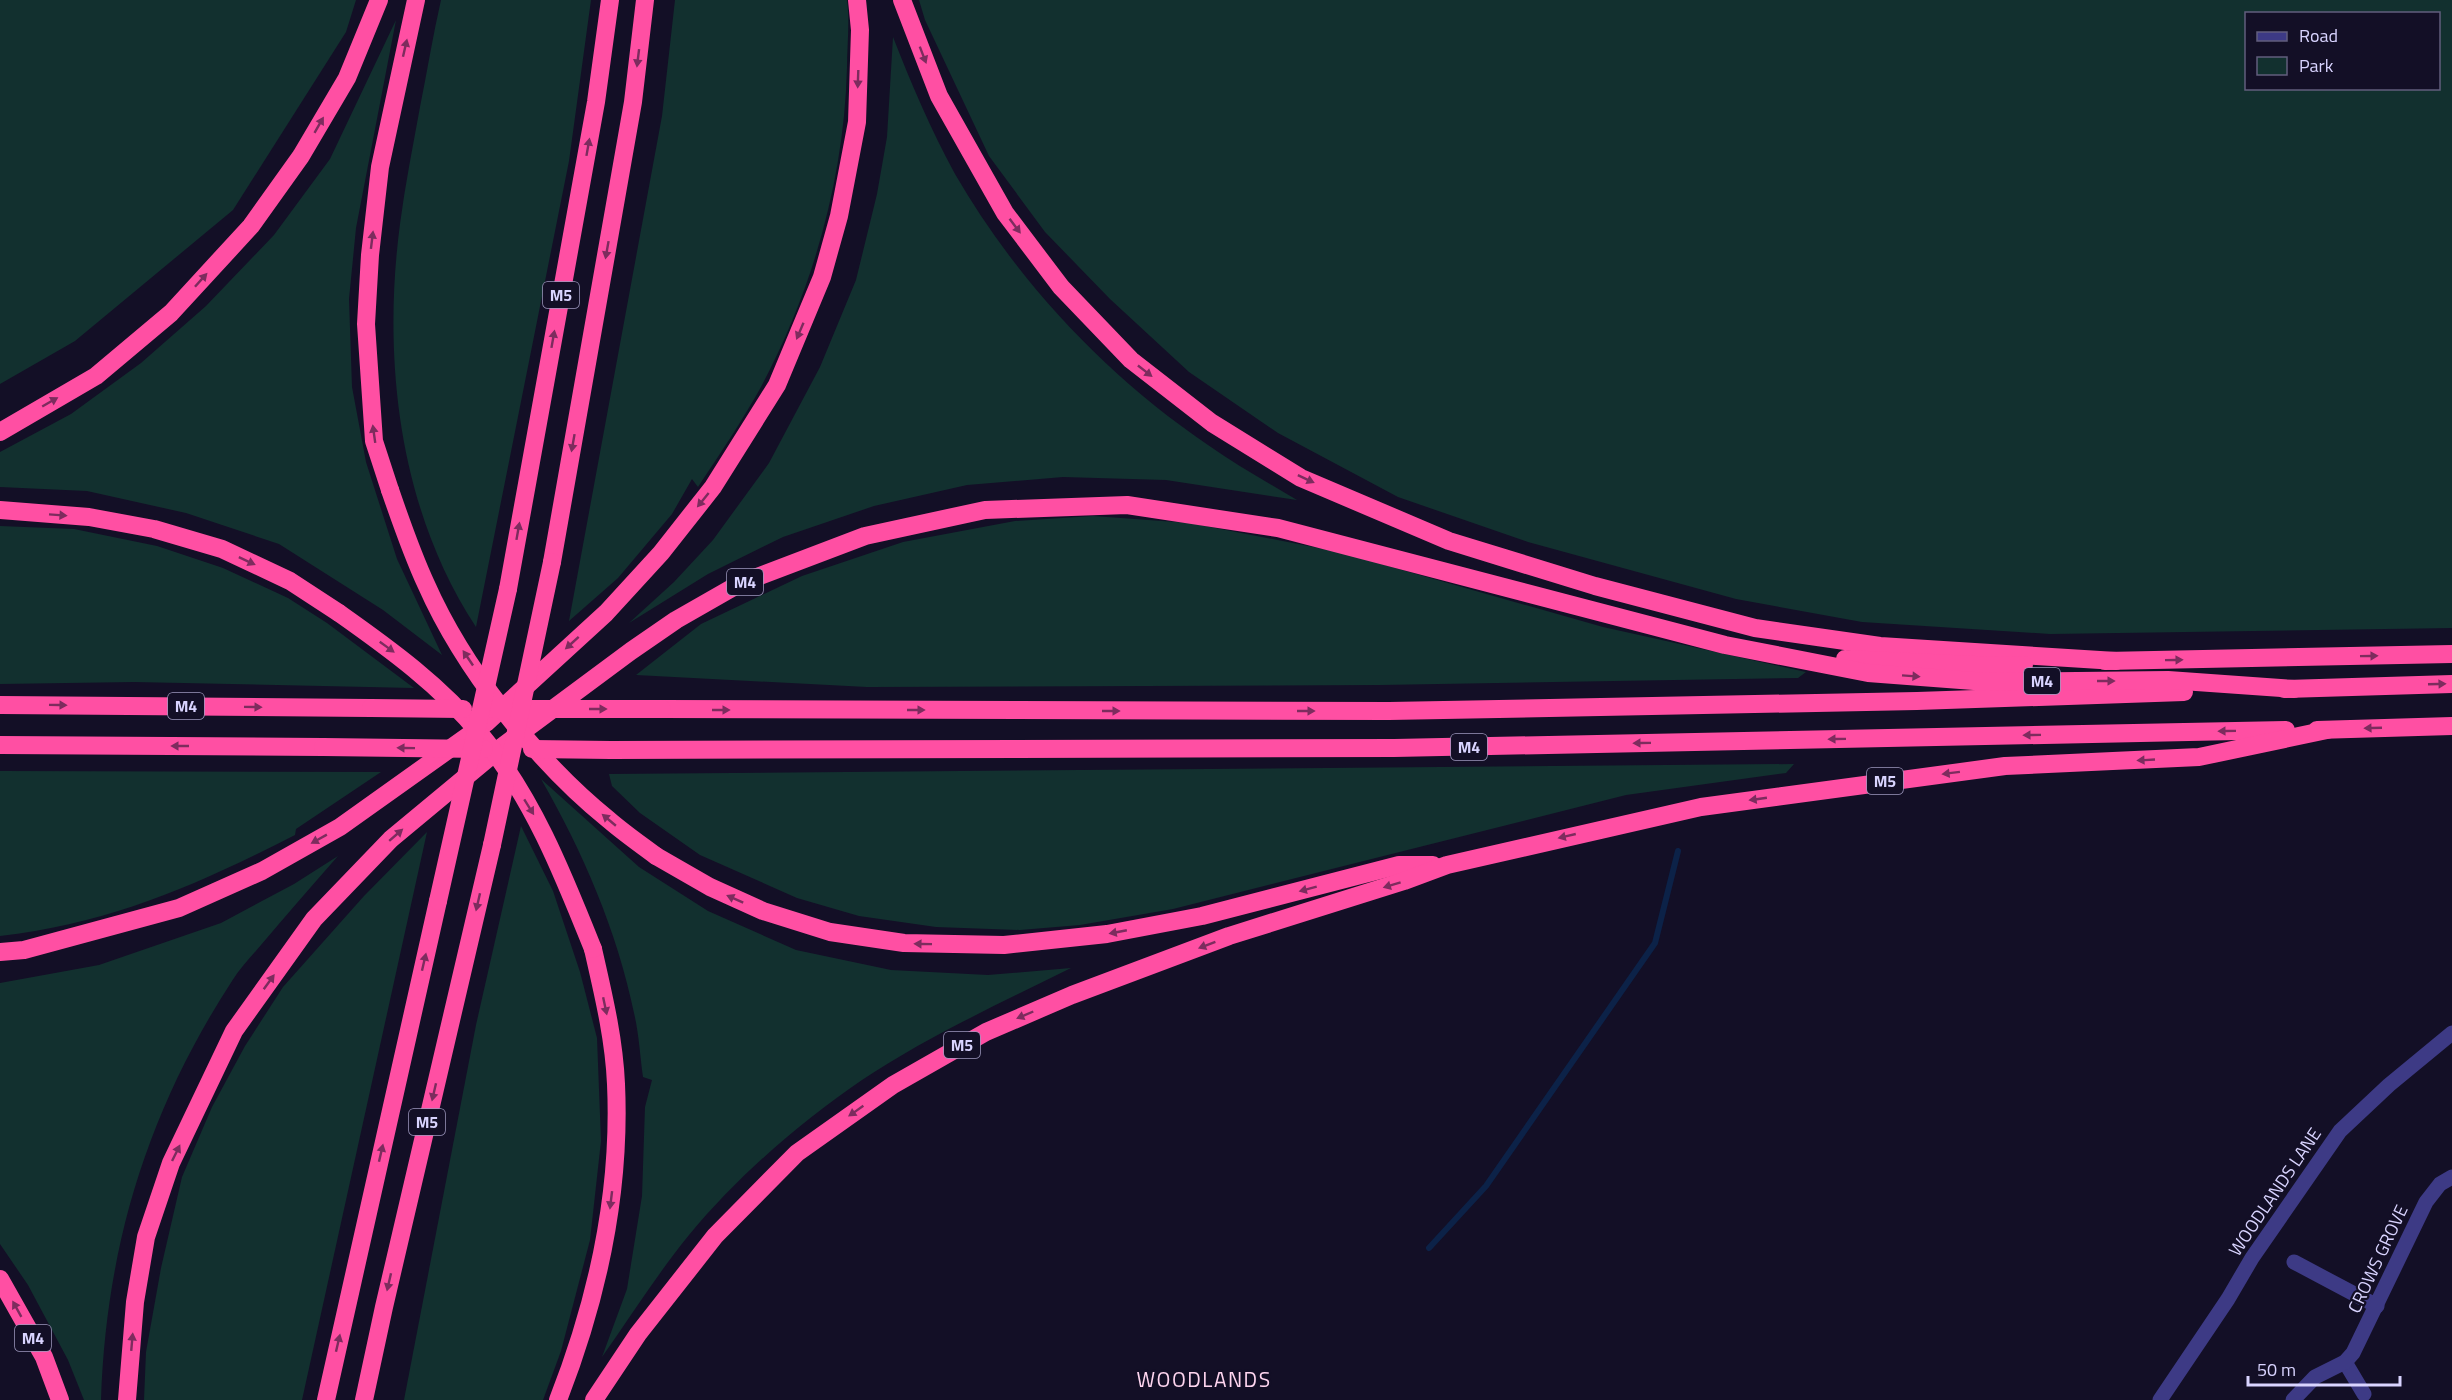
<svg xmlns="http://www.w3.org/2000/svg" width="2452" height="1400" viewBox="0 0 2452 1400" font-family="'Titillium Web',sans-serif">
  <rect width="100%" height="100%" fill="#130f26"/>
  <g fill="#12302f" fill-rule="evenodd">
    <path d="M0,0H356L346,32L233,210L75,341L0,384Z"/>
    <path d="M441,0H591L569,161L476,627C399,510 382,360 400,224C405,185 413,146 420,107C427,72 433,35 441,0Z"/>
    <path d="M675,0H847C850,22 847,46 847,68C844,179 813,289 761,387C742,421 720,454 698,487L692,479L672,514L618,578L569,621L662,116Z"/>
    <path d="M919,0H2452V628L2050,634L1862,622L1736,599L1528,542L1398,497L1278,433L1189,372L1110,299L1045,232L989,156L925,20ZM2246,14H2438V88H2246Z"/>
    <path d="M396,20L356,228L349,299L352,387L366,462L397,559L442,655L383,610L279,544L186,513L87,491L0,487V452L71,414L141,363L206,306L274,235L330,159Z"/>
    <path d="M893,37C911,83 931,130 955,174C1017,281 1105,375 1208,445C1236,465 1267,482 1297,500L1166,480L1063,477L967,485L874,506L783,537L708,574L629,623L674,582L713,540L769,463L820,367L856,280L877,194L887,137Z"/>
    <path d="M1093,516L1190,523L1339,552L1603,627L1806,672L1798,678L1380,685L867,687L636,675L701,624L802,576L903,542L1015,521Z"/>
    <path d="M0,526L74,529L157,546L223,568L288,598L327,623L414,688L134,682L0,684Z"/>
    <path d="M1794,764L1786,773L1626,795L1173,909L1080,925L1020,930L936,927L859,916L797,898L700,855L640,813L612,786L609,774Z"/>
    <path d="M0,771L381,772L296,829L295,835C197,885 111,923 0,936Z"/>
    <path d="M541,779L639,867L708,911L796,950L891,970L988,975L1071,968C1001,1003 928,1036 862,1080C799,1123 738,1176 689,1235C658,1273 631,1316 602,1357L627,1289L642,1196L645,1107L652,1080L643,1077C640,1056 639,1034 634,1013C617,931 583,852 541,779Z"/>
    <path d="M521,826L553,891L580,972L597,1038L601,1141L590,1240L561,1351L543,1400H404L476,1025Z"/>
    <path d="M427,832L302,1400H144L146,1352L161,1268L182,1177L212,1107L245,1046L283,987L364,896Z"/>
    <path d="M338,856C312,886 286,915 261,945C251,957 240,968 232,981C148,1110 106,1246 101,1400H84L68,1360L28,1285L0,1244V983L99,965L221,923L294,884Z"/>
  </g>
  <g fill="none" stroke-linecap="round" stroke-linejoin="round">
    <path stroke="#0c2248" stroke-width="6" d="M1429,1248L1486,1186L1655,943L1678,851"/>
    <g stroke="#3d3a85" stroke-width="15">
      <path d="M2294,1262L2377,1306"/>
      <path d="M2345,1362L2364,1394"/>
      <path d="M2160,1400L2228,1299L2252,1258L2340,1131L2389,1085L2452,1033"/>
      <path d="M2293,1400L2315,1377L2345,1362L2353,1353L2426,1202L2440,1184L2452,1177"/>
    </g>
    <g stroke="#ff4fa3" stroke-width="18">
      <path d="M902,0L939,96L1005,213L1061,287L1131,360L1212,423L1301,478L1449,541L1595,586L1755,628L1880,646L2116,661"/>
      <path d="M0,432L96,376L171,313L251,226L301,156L347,78L379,0"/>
      <path d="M390,490L374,441L366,324L370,255L380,167L416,0"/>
      <path d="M0,510L89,517L154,529L222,549L290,581L339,613"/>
      <path d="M552,562L633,102L645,0"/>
      <path d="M508,589L596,102L610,0"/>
      <path d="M1845,659L1996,666L2024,665"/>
      <path d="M2105,661L2452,654"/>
      <path d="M2284,689L2452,684"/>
      <path d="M0,705L371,708"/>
      <path d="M662,709L1389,711L1917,701L2184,692"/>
      <path d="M2317,730L2452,726"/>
      <path d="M0,745L323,747"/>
      <path d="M611,750L1394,748L2286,730"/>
      <path d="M656,856L710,887L763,911L830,932L904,943L1004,945L1107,934L1202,916L1399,865H1433"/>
      <path d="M0,952L24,950L179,908L262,871L340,827L486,723L606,613L661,553L713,487L777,385L822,277L839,216L857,122L860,30L857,0"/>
      <path d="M0,1279L44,1357L60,1400"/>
      <path d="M127,1400L135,1302L146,1237L171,1163L234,1031L314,919L391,839L503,746L631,651L676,620L739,584L865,536L985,510L1127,505L1278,528L1725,645L1868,673L1987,682L2168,680L2294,689"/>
      <path d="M326,1400L438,901"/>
      <path d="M364,1400L384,1307L492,845"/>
      <path d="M558,1400C598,1298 621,1193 616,1084C614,1038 603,993 593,949"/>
      <path d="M594,1400L638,1334L715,1236L797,1153L893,1085L986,1032L1072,995L1229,936L1404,881L1447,865L1701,807L2005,766L2199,757L2327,730"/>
    </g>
    <g stroke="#ff4fa3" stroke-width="18">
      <path d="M390,490C401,522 412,554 426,584C463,668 537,762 609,820C624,833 640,844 656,856"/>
      <path d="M339,613C390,649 441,686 481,735C533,798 563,874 593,949"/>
      <path d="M371,708L463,709"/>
      <path d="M493,709H662"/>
      <path d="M323,747L484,749"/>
      <path d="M532,749L611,750"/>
      <path d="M492,845L552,562"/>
      <path d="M438,901L508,589"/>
    </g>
  </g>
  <defs><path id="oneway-solid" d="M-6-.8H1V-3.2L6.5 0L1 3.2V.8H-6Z" transform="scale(1.5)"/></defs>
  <g fill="#7d2c5e">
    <use href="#oneway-solid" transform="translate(405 48) rotate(-77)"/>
    <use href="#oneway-solid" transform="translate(923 55) rotate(69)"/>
    <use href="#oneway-solid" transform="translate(638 58) rotate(97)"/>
    <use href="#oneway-solid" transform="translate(858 79) rotate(92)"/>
    <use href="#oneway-solid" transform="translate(319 125) rotate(-60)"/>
    <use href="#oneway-solid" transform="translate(588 147) rotate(-80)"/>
    <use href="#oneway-solid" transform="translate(1015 226) rotate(53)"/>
    <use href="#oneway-solid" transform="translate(372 240) rotate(-83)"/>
    <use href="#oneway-solid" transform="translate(607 250) rotate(100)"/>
    <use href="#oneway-solid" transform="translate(201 280) rotate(-48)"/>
    <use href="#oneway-solid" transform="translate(800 331) rotate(113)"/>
    <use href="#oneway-solid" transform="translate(553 339) rotate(-80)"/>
    <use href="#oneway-solid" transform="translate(1145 371) rotate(38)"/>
    <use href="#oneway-solid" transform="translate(50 402) rotate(-30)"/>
    <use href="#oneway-solid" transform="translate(374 434) rotate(-98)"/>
    <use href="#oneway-solid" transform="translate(573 443) rotate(100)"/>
    <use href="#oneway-solid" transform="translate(1306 479) rotate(25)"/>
    <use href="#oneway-solid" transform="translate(703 500) rotate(129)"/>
    <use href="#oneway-solid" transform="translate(58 515) rotate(4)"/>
    <use href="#oneway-solid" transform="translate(518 531) rotate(-80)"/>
    <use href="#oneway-solid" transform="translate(247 561) rotate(25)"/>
    <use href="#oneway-solid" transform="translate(572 643) rotate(138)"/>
    <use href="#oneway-solid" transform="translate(387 647) rotate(36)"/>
    <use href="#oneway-solid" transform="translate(2369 656) rotate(-1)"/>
    <use href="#oneway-solid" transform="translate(468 658) rotate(-124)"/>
    <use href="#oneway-solid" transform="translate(2174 660) rotate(-1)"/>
    <use href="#oneway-solid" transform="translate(1911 676) rotate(4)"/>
    <use href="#oneway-solid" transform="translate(2106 681)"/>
    <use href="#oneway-solid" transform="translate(2437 684) rotate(-2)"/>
    <use href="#oneway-solid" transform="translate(58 705) rotate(1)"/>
    <use href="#oneway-solid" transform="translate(253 707) rotate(1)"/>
    <use href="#oneway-solid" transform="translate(598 709)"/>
    <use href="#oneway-solid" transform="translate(721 710)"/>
    <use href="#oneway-solid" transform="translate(916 710)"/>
    <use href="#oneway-solid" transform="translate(1111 711)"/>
    <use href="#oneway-solid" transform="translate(1306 711)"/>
    <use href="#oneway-solid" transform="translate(2373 728) rotate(178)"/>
    <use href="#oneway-solid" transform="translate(2227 731) rotate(179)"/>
    <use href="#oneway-solid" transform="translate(2032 735) rotate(179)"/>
    <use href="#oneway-solid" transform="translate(1837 739) rotate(179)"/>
    <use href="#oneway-solid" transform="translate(1642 743) rotate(179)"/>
    <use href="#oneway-solid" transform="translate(180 746) rotate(-180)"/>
    <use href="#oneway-solid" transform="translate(406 748) rotate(-179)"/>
    <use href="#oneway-solid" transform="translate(2146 760) rotate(177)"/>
    <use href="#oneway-solid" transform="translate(1951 773) rotate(173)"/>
    <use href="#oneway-solid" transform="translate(1758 799) rotate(172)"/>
    <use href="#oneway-solid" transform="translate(529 807) rotate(58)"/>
    <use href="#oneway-solid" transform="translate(609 820) rotate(-140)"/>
    <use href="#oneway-solid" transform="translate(396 835) rotate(-41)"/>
    <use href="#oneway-solid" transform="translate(1567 836) rotate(167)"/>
    <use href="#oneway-solid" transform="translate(319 839) rotate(151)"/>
    <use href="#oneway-solid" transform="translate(1392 885) rotate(163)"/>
    <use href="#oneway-solid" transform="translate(1308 889) rotate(165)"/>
    <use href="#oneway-solid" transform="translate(735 899) rotate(-156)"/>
    <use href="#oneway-solid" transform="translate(478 902) rotate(103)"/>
    <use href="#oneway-solid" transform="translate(1118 932) rotate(169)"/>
    <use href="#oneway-solid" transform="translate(923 944) rotate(-179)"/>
    <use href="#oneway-solid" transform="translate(1207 945) rotate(159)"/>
    <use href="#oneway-solid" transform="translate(424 962) rotate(-77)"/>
    <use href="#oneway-solid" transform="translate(269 982) rotate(-54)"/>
    <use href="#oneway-solid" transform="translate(605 1006) rotate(78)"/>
    <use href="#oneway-solid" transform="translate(1025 1015) rotate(157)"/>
    <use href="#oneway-solid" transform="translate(434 1092) rotate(103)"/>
    <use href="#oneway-solid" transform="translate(856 1111) rotate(145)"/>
    <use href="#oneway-solid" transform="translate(176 1153) rotate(-64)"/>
    <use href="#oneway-solid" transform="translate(381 1153) rotate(-77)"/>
    <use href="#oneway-solid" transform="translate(611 1200) rotate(97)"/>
    <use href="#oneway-solid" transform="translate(389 1282) rotate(103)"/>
    <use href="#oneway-solid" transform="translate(17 1309) rotate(-119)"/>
    <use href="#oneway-solid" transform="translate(132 1342) rotate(-85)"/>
    <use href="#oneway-solid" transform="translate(338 1343) rotate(-77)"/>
  </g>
  <g text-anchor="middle" stroke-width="4.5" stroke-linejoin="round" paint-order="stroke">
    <g fill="#130f26" stroke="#9e99be" stroke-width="1.5">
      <rect x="543" y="282" width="36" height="26" rx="4.5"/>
      <rect x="727" y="569" width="36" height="26" rx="4.5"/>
      <rect x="2024" y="668" width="36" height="26" rx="4.5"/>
      <rect x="168" y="693" width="36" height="26" rx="4.5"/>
      <rect x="1451" y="734" width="36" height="26" rx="4.5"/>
      <rect x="1867" y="768" width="36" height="26" rx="4.5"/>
      <rect x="944" y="1032" width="36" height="26" rx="4.5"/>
      <rect x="409" y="1109" width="36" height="26" rx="4.5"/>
      <rect x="15" y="1325" width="36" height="26" rx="4.5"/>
    </g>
    <g font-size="16" font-weight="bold" fill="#d9d4ff">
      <text x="561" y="301">M5</text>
      <text x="745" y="588">M4</text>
      <text x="2042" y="687">M4</text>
      <text x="186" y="712">M4</text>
      <text x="1469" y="753">M4</text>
      <text x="1885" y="787">M5</text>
      <text x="962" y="1051">M5</text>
      <text x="427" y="1128">M5</text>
      <text x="33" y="1344">M4</text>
    </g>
    <g font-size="18" fill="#d9d4ff" stroke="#130f26">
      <text transform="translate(2275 1192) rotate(-56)" y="6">WOODLANDS LANE</text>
      <text transform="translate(2378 1259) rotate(-65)" y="6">CROWS GROVE</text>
    </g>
    <g font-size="21" letter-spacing="1.5" fill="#ffd6f0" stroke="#130f26">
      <text x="1204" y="1387">WOODLANDS</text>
    </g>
  </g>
  <rect x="2245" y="12" width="195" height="78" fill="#130f26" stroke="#625e7d" stroke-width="1.5"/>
  <rect x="2257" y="32" width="30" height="9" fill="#3d3a85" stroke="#625e7d" stroke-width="1.5"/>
  <text x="2299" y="42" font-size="18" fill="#d9d4ff">Road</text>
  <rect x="2257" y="57" width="30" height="18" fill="#12302f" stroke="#625e7d" stroke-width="1.5"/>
  <text x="2299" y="72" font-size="18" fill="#d9d4ff">Park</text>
  <path d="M2248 1376v9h152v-9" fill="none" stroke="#d9d4ff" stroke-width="3"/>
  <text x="2257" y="1376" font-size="18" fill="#d9d4ff" stroke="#130f26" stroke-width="4.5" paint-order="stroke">50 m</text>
</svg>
